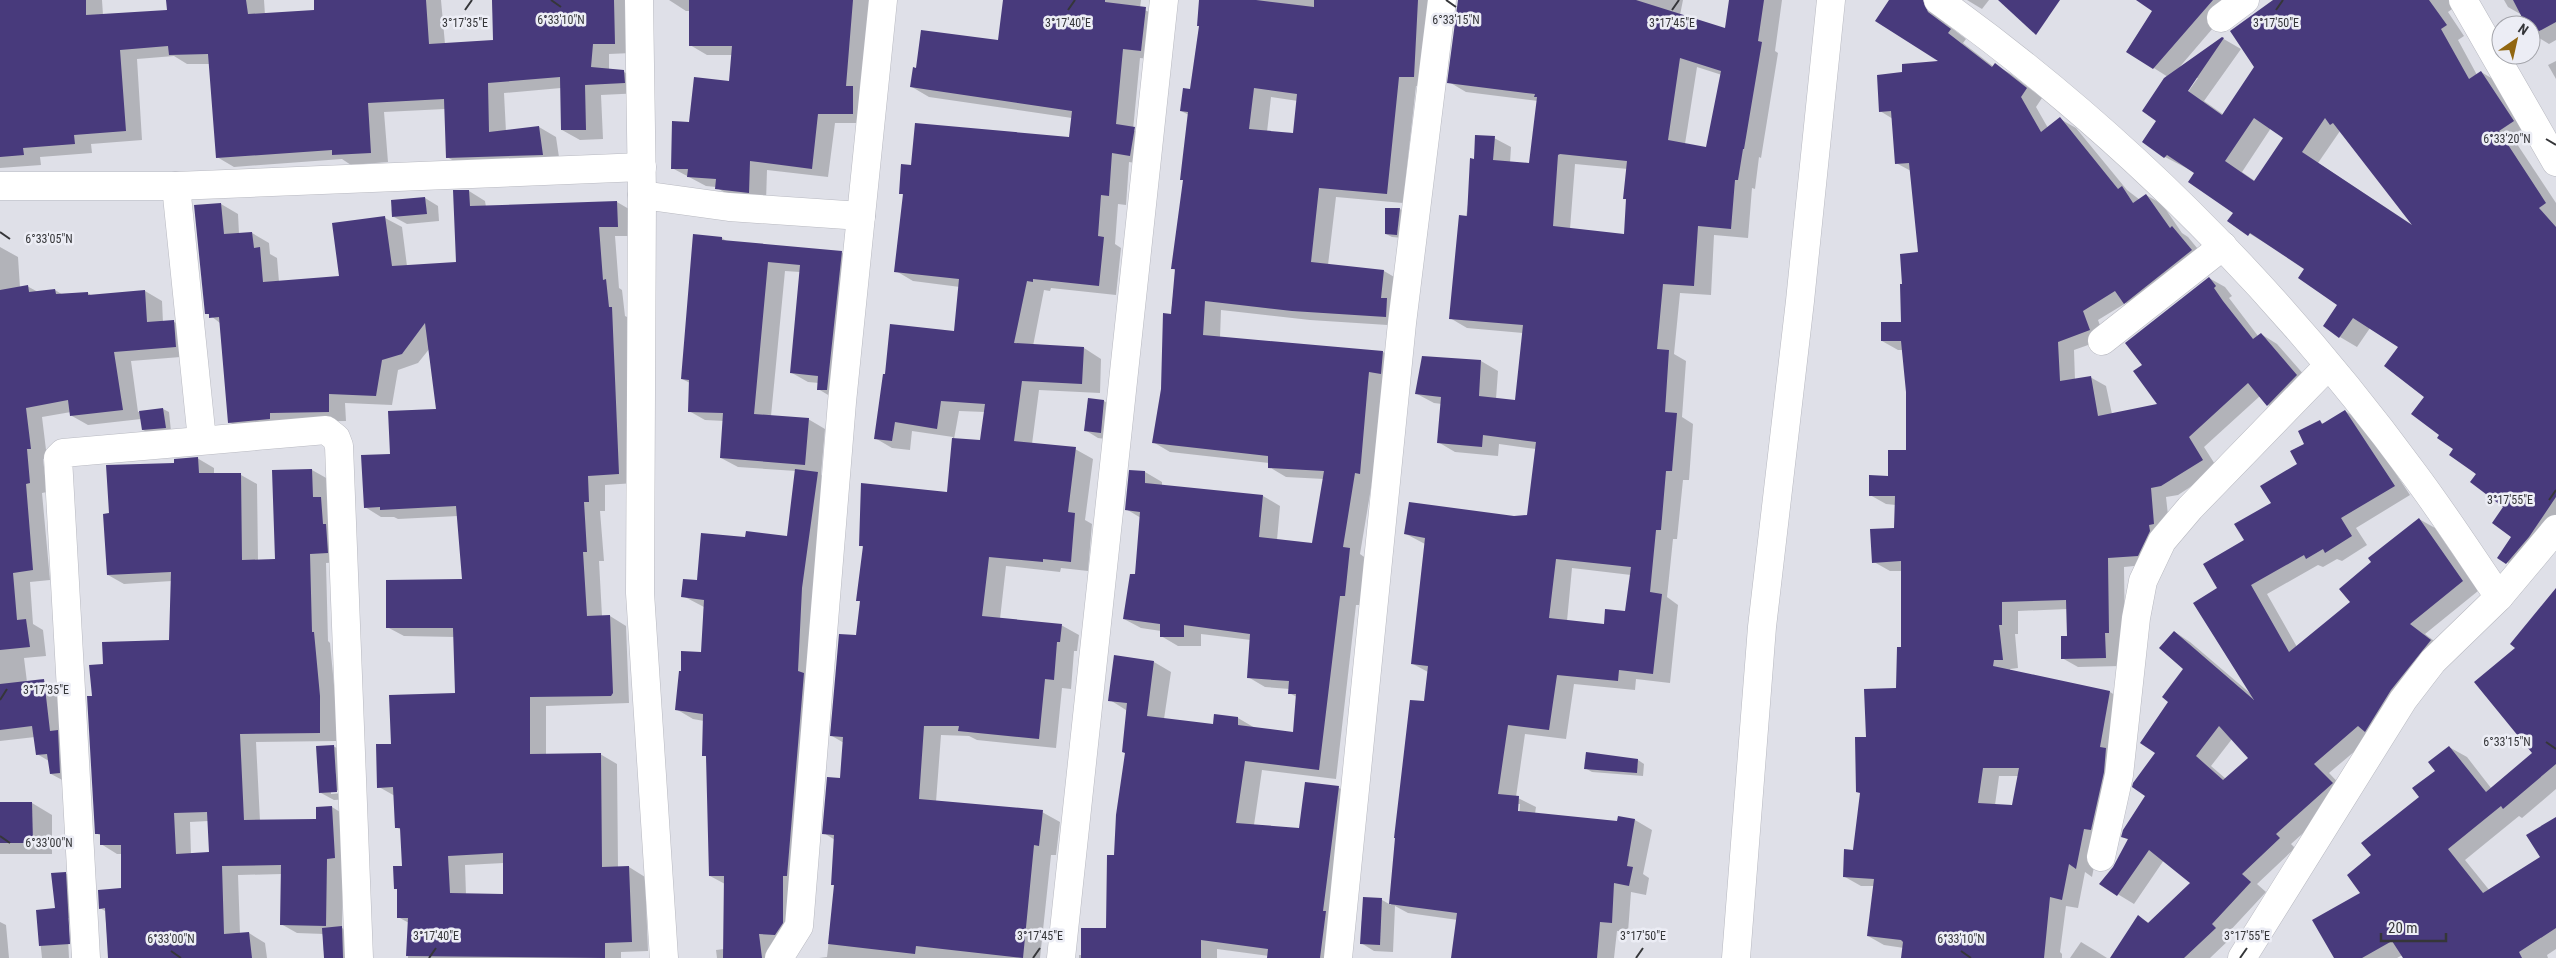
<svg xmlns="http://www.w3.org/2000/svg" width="2556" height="958" viewBox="0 0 2556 958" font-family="'Roboto Condensed',sans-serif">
  <rect width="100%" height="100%" fill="#dfe0e8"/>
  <g fill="#0003" fill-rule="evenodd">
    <path d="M0,0H102L103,15L168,11V0H264L265,15L316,11L315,0H441L445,44L495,41L492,0H631L632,53L609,54V70L624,72L641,82L642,93L601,95L603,139L580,140L562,130L561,88L504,93L506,132L539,127L556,137L560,164L464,167L447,157L445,109L384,112L388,162L351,165L342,159L234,167L217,157L210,64H187L174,56L137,59L142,140L91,144L92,153L40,157L41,165L0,168Z"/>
    <path d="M669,0H872L869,123H835L828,177L767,170L766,202L733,198L716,187L706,186L672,168L691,123L731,82L733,55H707L690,45V11H686Z"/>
    <path d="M1004,0H1141L1140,8L1163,18L1159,60L1140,58L1133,130L1151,140L1147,165L1129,162L1126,205L1118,204L1115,244L1121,248L1116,295L1051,288L1050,291L1044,290L1033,346L1084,348L1101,359L1100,393L1039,390L1032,444L1075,449L1093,459L1085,520L1092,524L1088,571L1061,568L1060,572L1006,566L1000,619L1061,625L1079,635L1077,651H1074L1071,689L1062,688L1056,748L977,740L969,736L941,735L936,802L1042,812L1060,822L1056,855H1051L1040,958H819L827,957L835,886L832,884L835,840L824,833L841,779L844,743L832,736L857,636L861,602L857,600L864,548L861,545L948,493L953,437L912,431L910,450L892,448L875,438L955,333L960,287L913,281L896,271L904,195L900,193L912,166L1070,139L1072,118L929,97L912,87L999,41ZM959,411L985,412L981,442L954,439Z"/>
    <path d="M1201,0H1443L1431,86H1416L1403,203L1336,197L1328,265L1384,271L1401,281L1403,326L1310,320L1221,310L1220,338L1383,352L1400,362L1372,482L1360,554L1367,559L1362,605H1356L1336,779L1262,770L1254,825L1300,829L1306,783L1339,788L1356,797L1338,958H1268L1269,956L1217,949V958H1079V955H1082L1107,929L1126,753V710L1110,700L1115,657L1154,662L1171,672L1164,719L1214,726L1215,716L1238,718L1255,728L1294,734L1297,697L1289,693L1290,689L1265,687L1248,677L1251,640L1201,634V646H1178L1161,636V631L1141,628L1124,619L1136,576L1141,518L1126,509L1145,472L1162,482V486L1263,496L1280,506L1277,540L1313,545L1324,479L1286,477L1269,467V463L1170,452L1153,442L1162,390L1176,271L1172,268L1184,180L1182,179L1189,115L1181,111L1191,90L1200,26ZM1271,97L1298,101L1294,134L1267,132Z"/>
    <path d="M1459,0H1683L1680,15L1726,30L1730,0H1782L1775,51L1778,53L1761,158L1759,157L1755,189L1752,188L1748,238L1714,235L1711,295L1680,293L1674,354L1686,361L1682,417L1693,424L1689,480H1683L1677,539H1673L1667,597L1678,605L1670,683L1636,679L1635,690L1574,684L1566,739L1525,734L1516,797L1536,807L1535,814L1618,822L1619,817L1635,820L1652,830L1643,874L1649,878L1646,895L1631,892L1628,932L1617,931L1614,958H1452L1458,920L1408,913L1395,906L1393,952L1374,951L1361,943L1364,899L1382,900L1391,905L1397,838L1425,703L1428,672L1413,664L1425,544L1406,534L1528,517L1536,449L1499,444L1498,456L1455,452L1438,442L1442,404L1434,403L1417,394L1423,357L1481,361L1498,371L1496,399L1517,401L1523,333L1467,328L1450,318L1475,160L1494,138L1511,147L1510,163L1530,164L1538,101L1466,92L1449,82ZM1697,67L1722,75L1707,148L1685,144ZM1575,164L1628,169L1624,198L1627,200L1625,235L1570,229ZM1572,568L1631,575L1626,612L1605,625L1567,621ZM1518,804H1520L1519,818L1516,817Z"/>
    <path d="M1890,0H1906L1939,16L1945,23L1966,39L1963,43L1994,67L1995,65L2011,74L2042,98L2036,107L2048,128L2060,119L2076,128L2127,190L2140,200L2146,195L2162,204L2182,233L2188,237L2207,260L2141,312L2126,303L2098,320L2105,339L2074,350L2075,380L2090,377L2106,386L2112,414L2159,405L2144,365L2209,278L2225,287L2232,296L2229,298L2258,336L2261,334L2277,344L2313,385L2283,414L2268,405L2260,396L2204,447L2218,469L2178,495L2166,497L2170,533L2154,564L2124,567L2125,641L2121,666L2078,667L2062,658L2069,637L2068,609L2018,611V634H2015L2018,668L2010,669V671L2110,692L2126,702L2092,877L2085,872L2078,908L2066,906L2060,952L2062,954V958H1902L1904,948L1884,945L1868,936L1874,886H1861L1845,877L1855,851L1867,738L1897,689L1902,648V571H1890L1874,562L1896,529V505L1886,504L1870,495L1889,477L1907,451V392L1903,350H1898L1882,341L1902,323L1920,253L1911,171L1896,163L1893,119L1880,111L1904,74L1942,62ZM1999,776H2019L2013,807L1995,805Z"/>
    <path d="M1967,0H1989L1982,9Z"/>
    <path d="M2138,0H2237L2177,70L2222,38L2241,49L2204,101L2224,115L2256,67L2275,0H2456L2459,4L2448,12L2464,36L2458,40L2477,75L2481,72L2498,82L2531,132L2515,141L2556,203V533L2524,573L2499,557L2513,537L2505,507L2441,435L2426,396L2400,347L2370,328L2357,347L2340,337L2339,305L2306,268L2229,221L2234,212L2196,173L2165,157L2143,142L2158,121L2168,77L2127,51L2153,11ZM2195,78H2198L2185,96L2183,95ZM2271,128L2285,137L2255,181L2242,172ZM2340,131L2414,226L2318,163Z"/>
    <path d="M2504,0H2556V40L2549,44L2533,34L2531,25H2528L2522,15L2508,7Z"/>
    <path d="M2556,61V79L2548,65Z"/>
    <path d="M469,191L485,201L486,207L617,202L634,212V236H615L619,288L622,290L625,316L629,318L635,483L605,485V511H600L604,561H599L602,616H610L626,626L629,703L546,706V755L600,754L617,764L618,868L629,867L645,877L648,951L621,952V958H408L409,923L398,917L403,867L401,830L396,827L395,796L379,787L393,745L456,694L455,637L404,636L387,627L463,580L458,516L398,519L394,517H381L365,507L392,455L438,410L430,348L418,363L398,370L392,405L345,403L346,421L286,422L246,432L229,422L220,323L207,313L195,206L221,204L238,214L239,234L252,233L269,243L270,254L277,258L279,282L340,277L385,218L402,227L407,266L457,263ZM504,863V895H466L465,865Z"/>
    <path d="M425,198L438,206L439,221L407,224L394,217Z"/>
    <path d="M1387,209H1400L1406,213L1403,238L1392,237L1386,234Z"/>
    <path d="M722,238L728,242L841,252L858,262L835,399L818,389L819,383L808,382L792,373L800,272L785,271L771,416L808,419L825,429L821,475L835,483L805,885L778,958H717L716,950L724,949L725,884L710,876L707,757L704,755V721L693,719L676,709L702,653L704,607L683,596L747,539L788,537L796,471L738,467L721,458L724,421L705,420L689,411L690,383L682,379Z"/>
    <path d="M0,247L18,257L20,288L27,286L38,292L55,290L63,295L88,293L92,296L145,291L162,301L163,323L174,322L191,331L193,356L131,361L138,412L163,409L169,412L171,431L149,433L143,430L141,419L88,425L72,416L71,412L42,417L47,458L43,459L47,492L42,493L50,580L30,582L33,624L43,630L46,656L24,658L27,682L44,681L60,690L68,783L51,774L49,761L37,754L35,737L0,741Z"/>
    <path d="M1089,400L1104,401L1117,409L1113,440L1098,438L1085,430Z"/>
    <path d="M2345,411L2361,421L2410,495L2356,528L2367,545L2342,561L2337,559L2323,567L2318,565L2267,594L2297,647L2352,602L2373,562L2419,519L2435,528L2478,591L2425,634L2446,650L2374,735L2329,773L2348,793L2291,844L2295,848L2257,884L2266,892L2227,934L2231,938L2210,958H2111L2139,917L2149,923L2192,883L2164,860L2134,904L2101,884L2114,868L2129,840L2123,837L2147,796L2169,702L2185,669L2175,632L2190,642L2251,694L2219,588L2245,540L2298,465L2306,444L2320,422L2324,424ZM2232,739L2249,758L2226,779L2211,766Z"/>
    <path d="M197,458L214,468V474L241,475L257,484L258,560H277L312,470L328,479L343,562L326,563L328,641L330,643L336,706V741L256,742L260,821H317V808L332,807L348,817L343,867L342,928L358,937L359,958H325L324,934L297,933L281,924L282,874L238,875L240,934L249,933L265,943L267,958H109L105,911L100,908L122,889V854H117L101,844V836L96,833L93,698L104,665L170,642L172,581L124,584L108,575L110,514L175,464ZM208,821L211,853L191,854L190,822Z"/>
    <path d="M2556,589V789L2522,818L2519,816L2465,860L2490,891L2542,857L2556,818V949L2547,955L2548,958H2408L2417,947L2397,958H2335L2361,894L2373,855L2421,798L2449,747L2467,757L2491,788L2534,753L2517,648Z"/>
    <path d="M333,746L346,753L350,799L334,800L321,793ZM343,790V793L331,794V791Z"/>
    <path d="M1638,760L1644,764L1643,776L1592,772L1585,768Z"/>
    <path d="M0,802L32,803L52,815V854H0Z"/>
    <path d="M65,873L82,882L86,958H72L69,918H67L69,958H42L37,911L56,910Z"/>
    <path d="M0,922L6,925L9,958H0Z"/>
    <path d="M2081,942L2096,951L2107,958H2070Z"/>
  </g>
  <g fill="#483a7c" fill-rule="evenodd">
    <path d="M0,0H86V15L167,10L166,0H246L248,14L314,10V0H426L429,44L493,40L492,0H614L615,44H593L591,67L624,70L625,83L585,85L586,130H561L560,77L488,83L489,132L539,126L543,155L446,158L444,99L368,103L371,153L332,155V150L216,158L208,54L169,55L168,46L120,50L126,131L74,135L75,144L23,148L24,155L0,157Z"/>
    <path d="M689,0H853L846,86H853V114H818L812,169L750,161L749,193L715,189L716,179L687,177L688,169H671L672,121L689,122L694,77L729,81L732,46H689Z"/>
    <path d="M1003,0H1105V2L1146,7L1141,51L1123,49L1116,124L1135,127L1130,156L1112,153L1109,196L1101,195L1098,236L1104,237L1099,286L1033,279V282L1027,281L1014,343L1084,347L1082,384L1022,381L1014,441L1076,447L1068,512L1075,513L1071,562L1043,559V562L989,557L982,616L1062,624L1060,642H1057L1054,680L1045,679L1039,739L958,731L959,726H924L919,799L1043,810L1039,846L1034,845L1023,958L916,946L915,954L828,944L834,885H831L834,835L822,834L827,777L840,778L843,737L830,736L839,634L856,635L860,601H856L863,546H859L861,483L947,492L952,438L980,440L985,404L941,401L937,429L895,422L892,441L874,439L883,374H885L890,324L954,331L959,279L894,272L903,194H899L901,164L911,165L915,123L1069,137L1072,111L910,87L913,67L916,68L921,30L998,40Z"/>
    <path d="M1199,0H1256L1314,7V0H1418L1414,77H1399L1387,194L1319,188L1311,262L1384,270L1381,298H1387L1386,317L1292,311L1205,301L1203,335L1383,351L1381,374L1369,372L1368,382L1360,474L1355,473L1343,547L1350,548L1345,596H1340L1319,770L1245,761L1236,823L1299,828L1305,782L1339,786L1323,911H1326L1320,958H1267L1268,949L1201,940V958H1081V928H1106L1107,855H1114L1116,815L1125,753L1122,752L1127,703L1108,701L1114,655L1154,661L1147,716L1213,724L1214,714L1238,717V725L1293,732L1296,694H1288L1289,681L1247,678L1250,634L1184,625V637H1160V624L1123,619L1130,574H1135L1140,512L1125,510L1129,470L1145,471V483L1263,495L1259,537L1312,543L1324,471L1268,468V456L1152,443L1161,389L1163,313L1171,314L1175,269H1171L1183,180H1180L1188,112L1180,111L1183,88L1190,89L1199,26H1197ZM1254,88L1297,94L1293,133L1249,129Z"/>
    <path d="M1458,0H1636L1725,28L1729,0H1764L1758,41L1762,42L1744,149H1743L1738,180H1735L1731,229L1698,226L1694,286L1663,284L1657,349L1669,350L1665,412L1677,413L1672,471H1666L1661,530H1656L1650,592L1662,594L1653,674L1619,670L1618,681L1557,675L1549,730L1508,725L1498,794L1519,796L1518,811L1617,821L1618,816L1635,819L1627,866L1633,867L1629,886L1614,883L1612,923L1600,922L1597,958H1451L1457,913L1389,904L1395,838H1394L1410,700L1424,701L1428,666L1411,664L1425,538L1404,534L1409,502L1514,516L1527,515L1536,442L1483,435L1482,447L1437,443L1441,397L1415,394L1422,356L1481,360L1479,396L1515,400L1523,325L1449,319L1459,215L1467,216L1470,158L1474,159L1475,135L1495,136L1493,160L1529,163L1537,97H1534L1535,94L1447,83ZM1680,58L1721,71L1706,147L1668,140ZM1560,154L1627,161L1623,199H1626L1624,234L1553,226L1558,155ZM1556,559L1631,567L1625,611L1605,609L1604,624L1549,618Z"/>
    <path d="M1889,0H1923L1928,12L1951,29L1948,33L1992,67L1995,63L2027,88L2021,97L2041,132L2060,117L2118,189L2122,186L2133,203L2146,194L2170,228L2172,226L2192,250L2124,304L2115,291L2083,311L2090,330L2058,342L2060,381L2091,376L2098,416L2157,404L2133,371L2142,365L2125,343L2209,277L2216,286L2214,288L2223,301L2253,339L2261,333L2297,375L2267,406L2248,383L2189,437L2203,460L2161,486L2151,488L2154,524L2149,525L2150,531L2138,556L2108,558L2109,633H2105L2106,658L2061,659V636H2067L2066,600L2002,602V625H1999L2003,660H1994L1993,666L2110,691L2100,747L2106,748L2104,772L2091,830L2084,829L2076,869L2069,864L2062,900L2050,897L2044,958H1901L1903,942L1901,940L1867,936L1874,879L1843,877L1844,849L1853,850L1860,793L1856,792L1855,737H1866L1864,689L1896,688L1897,647H1901V561L1872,563L1870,529L1894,528L1895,496H1869V475L1888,476V450H1906V392L1901,341H1881V322H1901L1900,284H1902L1900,254L1918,252L1909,163L1895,164L1891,111L1879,112L1877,75L1902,72V64L1938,61L1875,21ZM1983,768H2019L2012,805L1978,803Z"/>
    <path d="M1998,0H2060L2036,35Z"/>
    <path d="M2136,0H2213L2153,69L2126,52L2152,11Z"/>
    <path d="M2273,0H2429L2447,25L2441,29L2469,79L2481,71L2514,121L2499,131L2546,203L2539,208L2556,227V497L2529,537L2506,564L2497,558L2511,537L2492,523L2503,507L2470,482L2476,474L2449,455L2453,449L2437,438L2439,435L2411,414L2424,397L2384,366L2398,347L2353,318L2339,338L2323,326L2337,305L2298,278L2304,269L2250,233L2248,236L2227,221L2233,213L2188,182L2194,173L2167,155L2164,158L2142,142L2156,121L2142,111L2164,78L2222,37L2224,38L2188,91L2222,115L2254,67L2230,31ZM2254,118L2283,138L2254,181L2225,161ZM2325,118L2330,125L2333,123L2412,225L2302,152Z"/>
    <path d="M2513,0H2556V22L2532,35L2531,25H2526Z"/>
    <path d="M453,190H469L470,206L617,201L618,227H599L603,280L606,279L609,307H612L619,474L588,476L589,502H584L587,552H583L587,616L610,615L613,693L611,696L530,697V754L601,753L602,867L629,866L632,942L605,943V958L406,956L408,918H397V889H394L393,866H402L400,828H395L393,787L377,788L376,744H391L389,695L455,693L453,628H386V580L462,579L456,506L380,510V507L364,508L361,455L390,454L388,411L436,409L425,323L402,354L382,360L376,396L329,394V412L270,413V419L228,423L219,317L209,318V314H205L194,205L221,203L224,234L252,232L254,248L260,247L263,282L339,276L332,223L385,216L392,266L456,262ZM503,853V894L450,893L448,856Z"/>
    <path d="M425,197L427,214L392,217L391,200Z"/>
    <path d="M1385,208H1400L1397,235L1385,234Z"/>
    <path d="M693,234L722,237V240L842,251L827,390H817L818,376L790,373L800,265L768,262L754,414L809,418L805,465L720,458L723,413L688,412L689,380L681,379Z"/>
    <path d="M28,285L29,292L55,289L56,294L88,292V295L145,290L147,322L174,320L176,347L114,352L123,410L70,416L68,400L26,408L31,449H27L30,483L26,484L33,570L13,573L17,620L26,619L30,647L0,650V290Z"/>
    <path d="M1088,398L1104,400L1101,433L1084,431Z"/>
    <path d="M163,408L166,428L142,430L139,411Z"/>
    <path d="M2345,410L2395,486L2341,518L2352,536L2325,553L2323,549L2306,559L2304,555L2251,585L2289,652L2350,602L2339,589L2371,562L2368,558L2419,518L2463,581L2410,624L2431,640L2391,690L2365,732L2358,726L2314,764L2333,783L2276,834L2280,838L2242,874L2251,882L2212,924L2216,928L2184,958H2110L2138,915L2148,923L2190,883L2149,850L2117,896L2099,884L2113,867L2128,839L2121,837L2123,830L2145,796L2132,787L2133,783L2155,753L2140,743L2168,702L2162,697L2183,669L2159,648L2174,631L2254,700L2193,603L2217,588L2203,564L2244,540L2234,524L2271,503L2260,486L2297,464L2290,451L2304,444L2298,431L2320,420L2322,424ZM2219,726L2248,758L2223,780L2196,756Z"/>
    <path d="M198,457L199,473H241L242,560L275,559L272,470L312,469L313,497H321L323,524H326L328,553L310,554L312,632H314L320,696V733L240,734L244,820L316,819V807L332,806L335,858L327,859L326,926L280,925L281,865L222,866L224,934L249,932L252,958H108L105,908L99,909L98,890L121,888V845H100V834H95L87,696H92L89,665L103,664L102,642L169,640L171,572L107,575L103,514L109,513L106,465L174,463V459ZM207,812L209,852L176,854L174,813Z"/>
    <path d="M795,469L818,472L802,588L798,671L804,673L787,876H783V923L775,935L759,934L762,958H723L724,876H709L706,756H702L703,714L675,710L679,671H681V651L701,652L704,600L681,597L683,579L697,580L701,533L745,537L746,531L787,536Z"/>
    <path d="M2556,588V764L2503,809L2501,806L2448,849L2483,893L2540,857L2526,835L2556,817V928L2519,952L2522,958H2403L2392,941L2362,958H2334L2312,920L2360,893L2347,875L2371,855L2361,843L2419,797L2412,788L2435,771L2428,762L2449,746L2486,792L2532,753L2474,682L2515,648L2510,644Z"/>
    <path d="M44,679L50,731L58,730L60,773L50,774L47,754L36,755L32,726L0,730V684Z"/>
    <path d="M334,745L337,792L319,793L316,746Z"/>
    <path d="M1586,752L1638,759L1637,773L1584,769Z"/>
    <path d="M0,802H32L33,843H0Z"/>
    <path d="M66,872L70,944L39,946L36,910L55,908L51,873Z"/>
    <path d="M1363,897L1382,898L1380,945L1360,944Z"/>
    <path d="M342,926L343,958H324L322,928Z"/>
  </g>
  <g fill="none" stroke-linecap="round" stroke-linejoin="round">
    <g stroke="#b8b9c1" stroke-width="29">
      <g id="minor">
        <path d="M639,0L642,195L640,593L664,958"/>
        <path d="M1938,0C2121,131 2281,293 2414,474C2444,514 2471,556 2499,597"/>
        <path d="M2463,0L2556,162"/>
        <path d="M2221,18L2245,0"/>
        <path d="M0,186H176L642,167"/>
        <path d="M176,186L202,440"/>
        <path d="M642,195L729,207L861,216"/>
        <path d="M2102,341L2223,246"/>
        <path d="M2101,857L2119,775L2136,618L2143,581L2162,541L2190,508L2328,366"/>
        <path d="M86,958L58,458L63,453L326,430L336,438L339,446L359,958"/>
        <path d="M779,958L799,926L842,402L883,0"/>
        <path d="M1061,958L1164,0"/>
        <path d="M1338,958L1402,323L1442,0"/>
        <path d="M1736,958L1762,627L1800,301L1831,0"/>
        <path d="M2242,958L2403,700L2433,661L2499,597L2556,529"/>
      </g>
    </g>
    <use href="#minor" stroke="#fff" stroke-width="28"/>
  </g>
  <path fill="none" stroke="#353639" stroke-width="2" d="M551,0L561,7M1446,0L1456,7M465,10L472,0M1068,10L1075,0M1672,10L1679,0M2276,10L2283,0M2546,139L2556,145M0,232L10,239M2549,500L2556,490M0,700L7,689M2546,742L2556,749M0,836L10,843M171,951L181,958M1961,951L1971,958M429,958L436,948M1033,958L1040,948M1636,958L1643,948M2240,958L2247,948"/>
  <g font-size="12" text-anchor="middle" fill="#353639" stroke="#ecedf5" stroke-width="5" stroke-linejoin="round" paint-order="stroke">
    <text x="561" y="24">6°33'10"N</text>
    <text x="1456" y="24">6°33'15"N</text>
    <text x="465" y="27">3°17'35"E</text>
    <text x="1068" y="27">3°17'40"E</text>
    <text x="1672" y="27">3°17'45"E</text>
    <text x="2276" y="27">3°17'50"E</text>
    <text x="2507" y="143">6°33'20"N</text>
    <text x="49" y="243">6°33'05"N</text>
    <text x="2510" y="504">3°17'55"E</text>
    <text x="46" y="694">3°17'35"E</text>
    <text x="2507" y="746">6°33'15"N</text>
    <text x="49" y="847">6°33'00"N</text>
    <text x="436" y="940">3°17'40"E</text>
    <text x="1040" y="940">3°17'45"E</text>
    <text x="1643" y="940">3°17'50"E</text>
    <text x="2247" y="940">3°17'55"E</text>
    <text x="171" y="943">6°33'00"N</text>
    <text x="1961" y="943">6°33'10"N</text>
  </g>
  <g transform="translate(2516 40) rotate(34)"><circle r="24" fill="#ecedf5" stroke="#a3a4aa"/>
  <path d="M0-4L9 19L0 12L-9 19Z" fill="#916610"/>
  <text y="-8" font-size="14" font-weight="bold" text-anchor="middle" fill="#353639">N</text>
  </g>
  <path d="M2381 933v8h65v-8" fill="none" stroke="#353639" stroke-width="2.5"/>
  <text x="2388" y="933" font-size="15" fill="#353639" stroke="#ecedf5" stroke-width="4" paint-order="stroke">20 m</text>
</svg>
